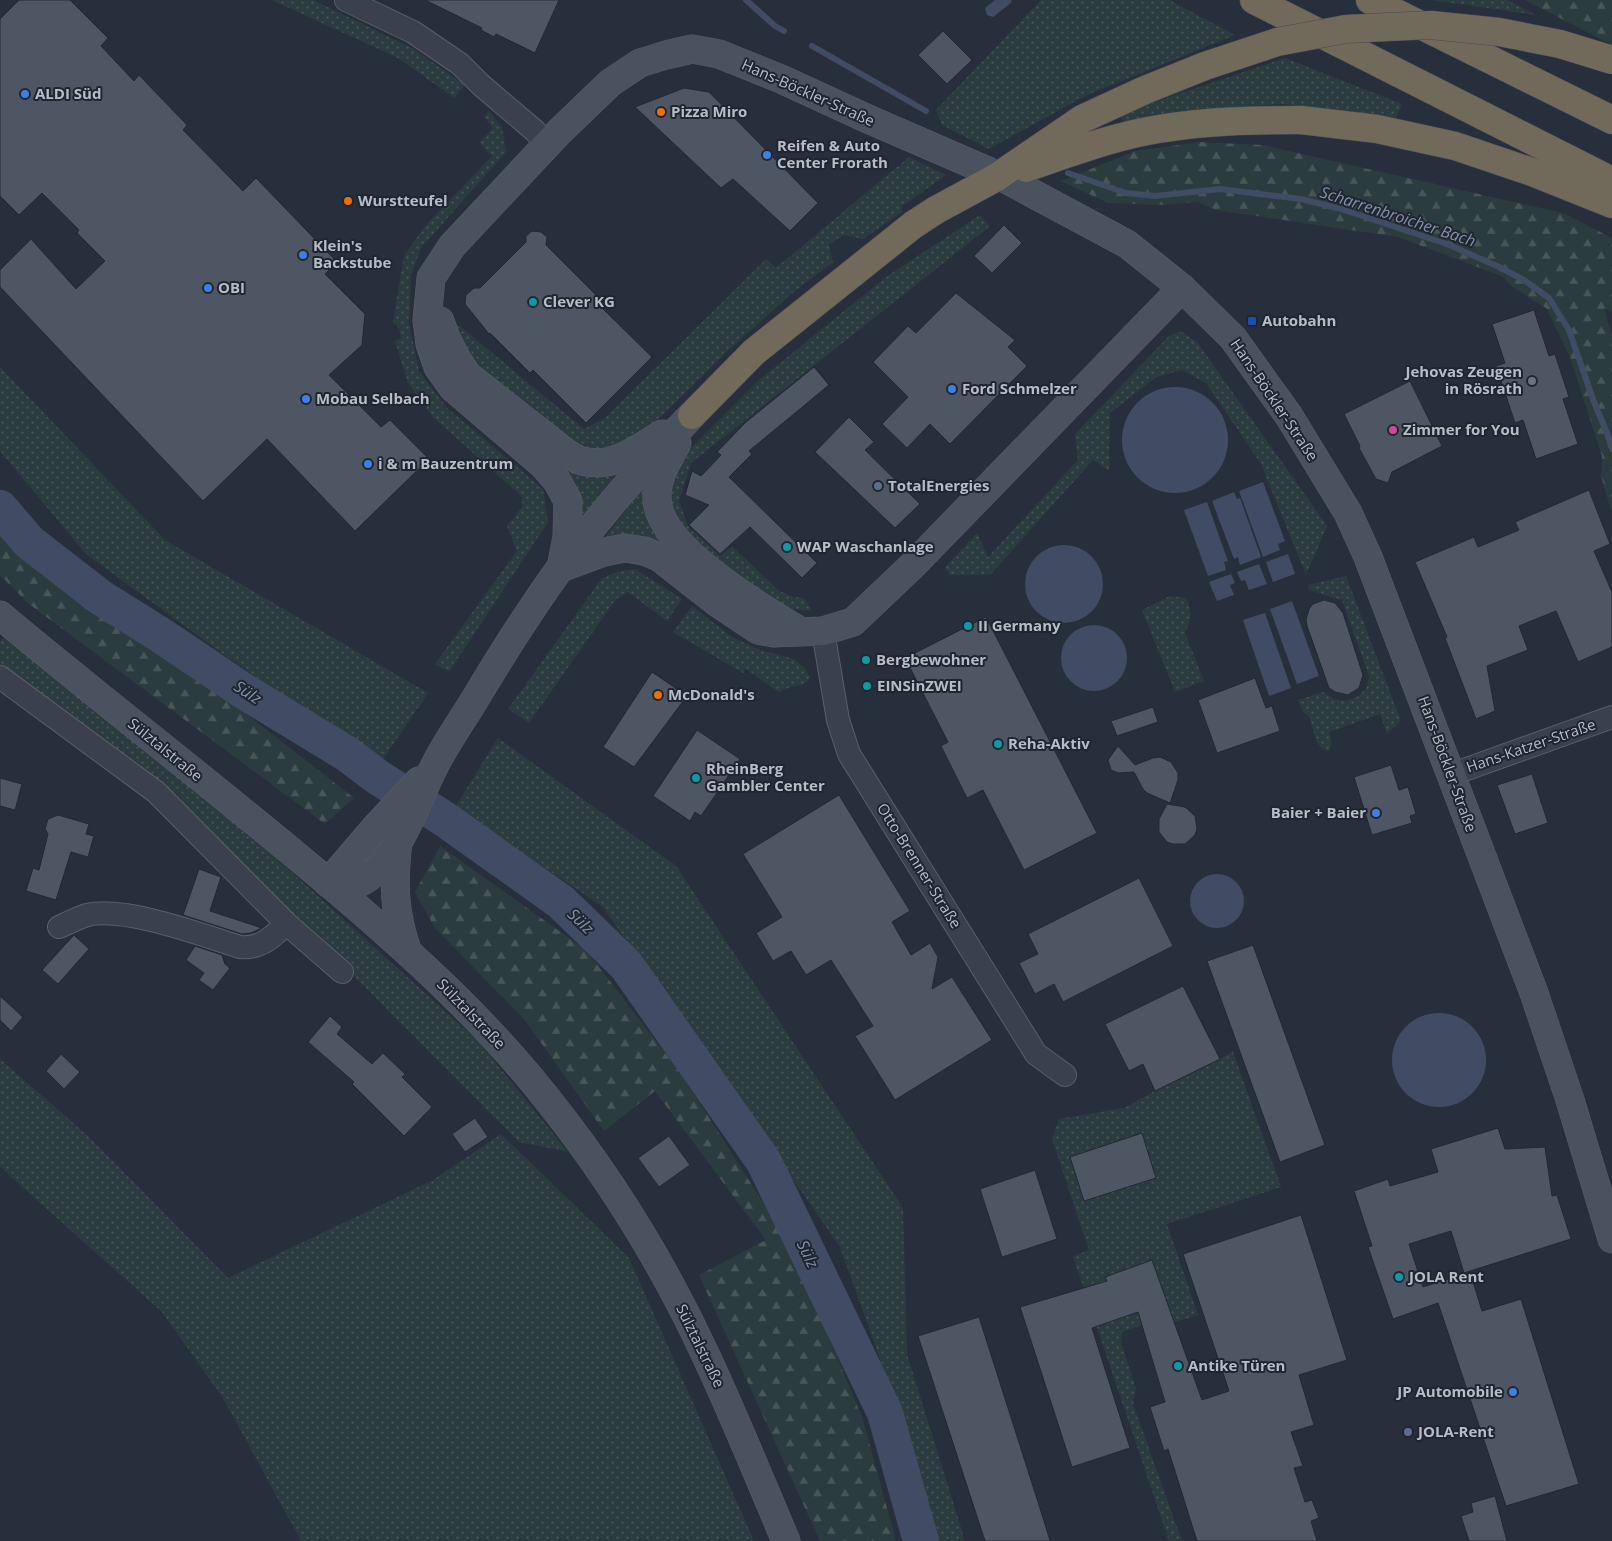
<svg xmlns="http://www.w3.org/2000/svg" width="1612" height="1541" viewBox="0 0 1612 1541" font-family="'Open Sans',sans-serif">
  <defs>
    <pattern id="grass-dots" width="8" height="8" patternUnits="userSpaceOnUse" patternTransform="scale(1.25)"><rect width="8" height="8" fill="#2b3c3e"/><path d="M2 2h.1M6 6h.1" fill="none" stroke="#485658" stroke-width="1.8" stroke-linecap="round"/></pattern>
    <pattern id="forest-firs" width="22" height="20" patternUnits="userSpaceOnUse" patternTransform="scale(1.25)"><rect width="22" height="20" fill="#2b3c3e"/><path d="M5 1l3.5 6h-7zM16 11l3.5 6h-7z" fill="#485658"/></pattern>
  </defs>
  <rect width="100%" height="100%" fill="#282f3c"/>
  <g fill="url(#grass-dots)">
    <path d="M272,0H313L412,48L465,85L454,98L400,59Z"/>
    <path d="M1041,0H1169L1235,35L1087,95L989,149L942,125L936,110Z"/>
    <path d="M1431,0H1507L1536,15Z"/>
    <path d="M1285,58L1402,104L1395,120L1283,104L1172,112L1126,126L1119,114Z"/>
    <path d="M489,111L502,127L506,152L421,248L411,275L409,323L419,371L446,407L543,489L548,522L449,672L435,664L517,551L507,526L523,506L521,496L433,417L408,383L395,341L401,338L399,328L393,322L404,256L425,226L492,156L479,143L493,128L484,117Z"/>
    <path d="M909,157L946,175L901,207L902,212L863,239L844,235L829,244L833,262L791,294L729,350L647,430L623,452L582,453L476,374L449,320L461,327L584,429L605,418L766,259L776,268Z"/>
    <path d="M980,215L990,226L691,463L679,501L688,526L720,556L732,546L779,591L794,597L804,598L812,611L790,609L761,597L684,539L667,505L669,474L688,451L758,381L886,277Z"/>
    <path d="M1180,331L1197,342L1327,526L1306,575L1261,464L1206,383L1182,370L1156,377L1110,413L1109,471L1093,460L990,575H950L945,567L977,533L988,557L1078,460L1075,434L1169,336Z"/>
    <path d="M446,358L560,457L641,456L578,526Z"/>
    <path d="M0,367L165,540L428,693L379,765L219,651L86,554L0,451Z"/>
    <path d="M655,474L676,560L595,549Z"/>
    <path d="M635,569L682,599L667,621L628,592L616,599L529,723L508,709L602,578L617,572Z"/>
    <path d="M1346,576L1401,721L1387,734L1380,714L1329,732C1331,740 1334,744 1328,751C1315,749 1313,727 1309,716L1303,712L1298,700L1324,692L1334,699L1346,701L1359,696L1367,687L1369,676L1342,600L1309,590L1308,585Z"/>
    <path d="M1170,596L1186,598C1192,613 1192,618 1185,633L1204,681L1175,692L1142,610Z"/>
    <path d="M692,606L732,637L760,650L794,659L804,667L810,678C799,690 791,684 779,692L746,669L743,673L673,632Z"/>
    <path d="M4,637L246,831L478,1041L568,1152L519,1142L343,965L0,675V641Z"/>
    <path d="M498,738L676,866L903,1208L907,1354L965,1541H938L876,1347L840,1247L603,907L455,807Z"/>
    <path d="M1233,1052L1281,1187L1167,1224L1198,1315L1175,1322L1169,1316L1122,1332L1121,1343L1136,1388L1133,1404L1182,1541H1169L1073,1256L1089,1250L1052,1139L1059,1119L1124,1108L1155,1091Z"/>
    <path d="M0,1059L88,1136L228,1278L433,1180L501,1134L629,1258L754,1541H301L223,1398L162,1312L0,1167Z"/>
  </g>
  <g fill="url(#forest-firs)">
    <path d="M1525,0H1612V45Z"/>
    <path d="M1200,142L1262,145L1563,213L1612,238V312L1604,308L1612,337V513L1601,476L1602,456L1570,357L1547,309L1511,286L1504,277L1398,237L1216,210L1198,202L1162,205L1108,203L1061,181L1135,151Z"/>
    <path d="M0,504L114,611L354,798L325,824L29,604L0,575Z"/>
    <path d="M440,846L586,950L682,1075L793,1250L863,1420L896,1541H820L699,1275L766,1240L655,1091L604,1131L524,1019L435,928L415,892Z"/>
  </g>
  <g fill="#404c63">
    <path d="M995,0H1011L1012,2L993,17L987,15L985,8Z"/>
    <circle cx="1175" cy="440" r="53"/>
    <path d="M1263,482L1285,541L1278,544L1280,550L1263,557L1239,491Z"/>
    <path d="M1234,492L1237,499L1240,498L1261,557L1240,565L1238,557L1234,559L1212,501Z"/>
    <path d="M1207,502L1228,561L1224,562L1226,570L1208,576L1184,510Z"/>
    <circle cx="1064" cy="584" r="39"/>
    <path d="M1288,554L1295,574L1273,582L1266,562Z"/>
    <path d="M1259,564L1267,584L1249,590L1245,580L1241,581L1237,572Z"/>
    <path d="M1231,574L1235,583L1230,585L1234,595L1217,601L1209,582Z"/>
    <path d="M1292,601L1319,676L1297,684L1270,609Z"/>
    <path d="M1265,613L1291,688L1269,696L1243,620Z"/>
    <circle cx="1094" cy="658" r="33"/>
    <circle cx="1217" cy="901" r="27"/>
    <circle cx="1439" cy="1060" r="47"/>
  </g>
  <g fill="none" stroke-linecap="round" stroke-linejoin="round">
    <g stroke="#404c63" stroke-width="6">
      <path d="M746,0L775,26L784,31"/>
      <path d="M812,46L926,111"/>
      <path d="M1068,173L1126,193L1155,196L1220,189L1301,199L1341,209L1447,244L1497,266L1524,280L1549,298L1569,330L1594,402L1607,433L1612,449"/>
    </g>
    <path stroke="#404c63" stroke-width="36" d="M0,508L29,542L100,597L162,636L245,692L347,754L379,778L443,818L561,902L626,965L764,1162L885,1413L921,1541"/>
  </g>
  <g fill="#4e5664" stroke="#222833">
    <path d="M19,0H70L108,38L101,46L134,81L139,75L187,125L183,130L243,191L256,178L337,262L325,274L365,314L362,345L329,375L381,427L390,420L429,459L355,531L267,439L203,501L0,287V270L31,239L76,289L105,261L77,233L79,230L42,193L19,215L0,196V19Z"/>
    <path d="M425,0H559L535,53L496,34L494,37L481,30L482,28Z"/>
    <path d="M943,31L972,60L947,84L918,55Z"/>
    <path d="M684,88L709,92L818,203L790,231L733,179L721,188L635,107Z"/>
    <path d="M1004,225L1022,243L992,273L974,256Z"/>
    <path d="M532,231L541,232L547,237L546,245L602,301L599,305L652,357L586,423L533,370L530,373L490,333L489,334L465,304L466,295L474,288H480L526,242V236Z"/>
    <path d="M956,293L1015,340L1008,347L1027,366L950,444L930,424L907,448L882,424L908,397L873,362L908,326L916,333Z"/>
    <path d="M1534,310L1549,356L1555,354L1569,397L1563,399L1578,444L1536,459L1523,420L1515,423L1496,366L1505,363L1492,324Z"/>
    <path d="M814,367L829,385L749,451L752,454L729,477L817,563L802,578L750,527L720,554L689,525L709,505L685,495L692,471L701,476L721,455L717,452L746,422Z"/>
    <path d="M1410,381L1442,446L1392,472L1388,483L1376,479L1359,448L1360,446L1344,414Z"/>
    <path d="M849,417L874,442L865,450L920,504L895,528L815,452Z"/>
    <path d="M1589,490L1610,544L1594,551L1612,592V647L1578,662L1556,611L1519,626L1528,650L1487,666L1495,711L1476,719L1445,638L1447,637L1415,562L1474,537L1478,547L1519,530L1515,522Z"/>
    <path d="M1324,600L1335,603L1343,613L1363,675L1359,688L1348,695L1335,692L1329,688L1307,626L1306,620L1309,609L1313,604Z"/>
    <path d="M986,617L1097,833L1024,870L983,790L967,798L941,746L948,742L905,658Z"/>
    <path d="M652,672L687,696L634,767L603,747Z"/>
    <path d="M1255,678L1266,708L1272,706L1280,731L1217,753L1198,700Z"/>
    <path d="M1153,707L1158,722L1117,736L1111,721Z"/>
    <path d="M697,730L740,759L701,816L695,812L690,821L653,796Z"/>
    <path d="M1118,746L1135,765L1153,758L1160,757L1171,762L1178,773V780L1170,803L1147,793L1143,789L1134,772L1118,773L1111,770L1108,760Z"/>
    <path d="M1391,765L1399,790L1408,787L1416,814L1410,816L1412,823L1372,835L1354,777Z"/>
    <path d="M1532,774L1548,823L1515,834L1497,785Z"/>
    <path d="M0,778L22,784L15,810L0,806Z"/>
    <path d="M839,795L910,911L892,922L911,955L930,943L938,957L932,989L952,977L992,1040L895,1100L855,1036L873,1026L831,960L806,975L791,951L773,961L756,933L782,917L743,854Z"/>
    <path d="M1167,804L1185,807L1195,816L1197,829L1195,835L1185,844H1173L1167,842L1159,832V819Z"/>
    <path d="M58,815L89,824L86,834L94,836L88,857L71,852L56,900L26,891L33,868L39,870L48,834L45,829L48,819Z"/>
    <path d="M199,869L221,877L210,911L262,928L251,933L242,934L183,915Z"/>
    <path d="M1139,878L1173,946L1063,1002L1054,984L1035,994L1019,963L1038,954L1028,934Z"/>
    <path d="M74,935L89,949L58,984L42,970Z"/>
    <path d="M1253,945L1325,1145L1280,1162L1207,961Z"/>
    <path d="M195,946L222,955L225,964L230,968L213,990L199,980L204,973L186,960Z"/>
    <path d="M1183,986L1220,1059L1155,1091L1143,1064L1129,1071L1105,1024Z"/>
    <path d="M0,996L23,1017L11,1031L0,1020Z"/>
    <path d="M330,1016L342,1027L337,1034L372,1064L383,1053L405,1074L402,1077L432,1107L404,1136L352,1084L354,1082L308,1042Z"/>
    <path d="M61,1054L80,1072L64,1089L46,1071Z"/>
    <path d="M475,1118L488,1137L465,1152L452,1134Z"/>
    <path d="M1498,1128L1505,1149L1545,1147L1552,1196L1557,1195L1571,1239L1464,1273L1451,1231L1409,1244L1423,1287L1470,1272L1482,1311L1521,1299L1579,1484L1506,1506L1438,1303L1393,1319L1368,1247L1372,1246L1354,1191L1388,1179L1390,1186L1438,1172L1431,1149Z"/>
    <path d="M1142,1133L1156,1178L1084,1201L1070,1157Z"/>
    <path d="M669,1136L690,1165L659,1187L638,1158Z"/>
    <path d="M1035,1170L1057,1239L1002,1257L980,1189Z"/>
    <path d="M1301,1215L1347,1360L1299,1375L1314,1425L1291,1432L1303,1466L1294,1468L1305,1502L1312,1500L1319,1518L1311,1521L1317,1541H1197L1168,1449L1164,1451L1150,1407L1165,1402L1138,1312L1092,1328L1130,1448L1072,1467L1020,1307L1107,1281L1105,1277L1152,1260L1202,1400L1229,1391L1183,1254Z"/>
    <path d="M979,1317L1045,1524L1050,1541H985L918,1336Z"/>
    <path d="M1495,1496L1507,1541H1469L1461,1516L1473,1512L1471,1503Z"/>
  </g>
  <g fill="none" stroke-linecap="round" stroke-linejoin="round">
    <g stroke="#595f6a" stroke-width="24">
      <g id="street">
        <path d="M346,0L413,32L460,64L481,85L535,131L547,145"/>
        <path d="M823,631L838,720L849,754L1036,1054L1065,1075"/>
        <path d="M0,677L156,792L287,924L342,972"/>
        <path d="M1450,775L1612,717"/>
        <path d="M59,927C68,923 78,918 87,915C125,906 202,935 240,947C262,949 271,937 287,924"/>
      </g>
    </g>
    <g stroke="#595f6a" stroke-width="29">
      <g id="secondary">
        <path d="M440,321L446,338L456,358L467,375L565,452C570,455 577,460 582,461C612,469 638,449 662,434"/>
        <path d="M677,443C668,460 657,476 657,496C655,546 761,608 800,631"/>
        <path d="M561,568L567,537L568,501L557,481L542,464L453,388L438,367L430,344L427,320L431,278L452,246L558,133L610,83L640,63L666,55L692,49L719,54L781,79L868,119L1004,178L1127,244L1182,288L1233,338L1289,416L1348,513L1368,557L1534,993L1570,1100L1612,1239"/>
        <path d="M561,568L604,552L625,548L644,551L659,557L719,604L758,630L774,633L823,631L853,622L914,564L1182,288"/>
        <path d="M0,615C111,708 227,796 337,890C413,955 486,1021 548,1100C611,1179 665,1267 707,1358C735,1418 760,1480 786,1541"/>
        <path d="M398,842C393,883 394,912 407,950"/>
        <path d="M328,883L375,828L419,781"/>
        <path d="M336,889C344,887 353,886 361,882C399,862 416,801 435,765C447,741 464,718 478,694C504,651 531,608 561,567C601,514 645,463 692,415"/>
      </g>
    </g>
    <g stroke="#464c57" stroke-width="29">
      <g id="highway">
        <path d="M1254,0L1612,181"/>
        <path d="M1370,0L1612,120"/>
        <path d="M1301,120L1377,129L1455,146L1532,172L1612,204"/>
        <path d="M692,415L754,352L913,225L936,210L997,177"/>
      </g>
    </g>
    <use href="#street" stroke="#3b414c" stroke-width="22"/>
    <use href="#secondary" stroke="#4a515f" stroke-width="28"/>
    <use href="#highway" stroke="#716959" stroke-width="28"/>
    <g stroke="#464c57" stroke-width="29" stroke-linecap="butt">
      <g id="highway-bridge">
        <path d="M1026,168C1070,153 1114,136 1159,129C1206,121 1253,120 1301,120"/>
        <path d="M997,177L1082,119L1145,90L1205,66L1277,42L1346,29L1431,25L1499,32L1560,44L1612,60"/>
      </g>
    </g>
    <use href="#highway-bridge" stroke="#716959" stroke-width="28"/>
  </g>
  <g fill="#3f7fe0" stroke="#202631" stroke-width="2">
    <circle cx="25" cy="94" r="5"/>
    <circle cx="767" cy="155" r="5"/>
    <circle cx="303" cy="255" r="5"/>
    <circle cx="208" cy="288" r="5"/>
    <circle cx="952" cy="389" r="5"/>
    <circle cx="306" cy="399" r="5"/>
    <circle cx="368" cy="464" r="5"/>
    <circle cx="1376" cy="813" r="5"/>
    <circle cx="1513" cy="1392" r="5"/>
  </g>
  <g fill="#e8710a" stroke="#202631" stroke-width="2">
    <circle cx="661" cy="112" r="5"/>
    <circle cx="348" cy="201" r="5"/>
    <circle cx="658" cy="695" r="5"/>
  </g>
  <g fill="#0f9aa8" stroke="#202631" stroke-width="2">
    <circle cx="533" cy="302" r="5"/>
    <circle cx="787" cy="547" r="5"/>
    <circle cx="968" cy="626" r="5"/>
    <circle cx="866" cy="660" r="5"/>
    <circle cx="867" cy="686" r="5"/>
    <circle cx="998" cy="744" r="5"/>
    <circle cx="696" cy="778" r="5"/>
    <circle cx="1399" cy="1277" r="5"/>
    <circle cx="1178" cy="1366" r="5"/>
  </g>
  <rect fill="#1a4fb4" stroke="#202631" stroke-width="2" x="1247" y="316" width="10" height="10" rx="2.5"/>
  <circle fill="#6b7280" stroke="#202631" stroke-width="2" cx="1532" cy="381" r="5"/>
  <circle fill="#d1479c" stroke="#202631" stroke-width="2" cx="1393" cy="430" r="5"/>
  <g fill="#5c6f8a" stroke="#202631" stroke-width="2">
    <circle cx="878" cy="486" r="5"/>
    <circle cx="1408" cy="1432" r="5"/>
  </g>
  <g text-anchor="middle" stroke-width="4" stroke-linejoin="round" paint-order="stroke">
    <g font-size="15" fill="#b7bdc7" stroke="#202631">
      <text transform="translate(808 93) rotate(24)" y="5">Hans-Böckler-Straße</text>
      <text transform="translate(1274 400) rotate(56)" y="5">Hans-Böckler-Straße</text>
      <text transform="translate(1531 746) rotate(-19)" y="5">Hans-Katzer-Straße</text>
      <text transform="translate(165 750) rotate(39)" y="5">Sülztalstraße</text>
      <text transform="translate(1447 764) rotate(70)" y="5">Hans-Böckler-Straße</text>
      <text transform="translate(919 866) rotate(58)" y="5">Otto-Brenner-Straße</text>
      <text transform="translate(471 1014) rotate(46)" y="5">Sülztalstraße</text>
      <text transform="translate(700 1346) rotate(64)" y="5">Sülztalstraße</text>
    </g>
    <g font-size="15" font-weight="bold" fill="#b7bdc7" stroke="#202631" text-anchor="start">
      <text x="35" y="99">ALDI Süd</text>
      <text x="671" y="117">Pizza Miro</text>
      <text x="777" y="151">Reifen &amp; Auto<tspan x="777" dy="17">Center Frorath</tspan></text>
      <text x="358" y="206">Wurstteufel</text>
      <text x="313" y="251">Klein's<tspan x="313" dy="17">Backstube</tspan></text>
      <text x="218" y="293">OBI</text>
      <text x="543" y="307">Clever KG</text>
      <text x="1262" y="326">Autobahn</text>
      <text x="1522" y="377" text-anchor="end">Jehovas Zeugen<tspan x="1522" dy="17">in Rösrath</tspan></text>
      <text x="962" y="394">Ford Schmelzer</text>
      <text x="316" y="404">Mobau Selbach</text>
      <text x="1403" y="435">Zimmer for You</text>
      <text x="378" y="469">i &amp; m Bauzentrum</text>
      <text x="888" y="491">TotalEnergies</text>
      <text x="797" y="552">WAP Waschanlage</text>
      <text x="978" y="631">II Germany</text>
      <text x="876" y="665">Bergbewohner</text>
      <text x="877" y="691">EINSinZWEI</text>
      <text x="668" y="700">McDonald's</text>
      <text x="1008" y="749">Reha-Aktiv</text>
      <text x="706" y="774">RheinBerg<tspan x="706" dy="17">Gambler Center</tspan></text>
      <text x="1366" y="818" text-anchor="end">Baier + Baier</text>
      <text x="1409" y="1282">JOLA Rent</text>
      <text x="1188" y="1371">Antike Türen</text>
      <text x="1503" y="1397" text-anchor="end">JP Automobile</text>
      <text x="1418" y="1437">JOLA-Rent</text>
    </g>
    <g font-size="16" font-style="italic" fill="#8392ab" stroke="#202631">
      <text transform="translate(1398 216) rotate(18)" y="6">Scharrenbroicher Bach</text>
      <text transform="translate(248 692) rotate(33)" y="6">Sülz</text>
      <text transform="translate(581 921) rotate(44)" y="6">Sülz</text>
      <text transform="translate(808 1254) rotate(64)" y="6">Sülz</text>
    </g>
  </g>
</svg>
